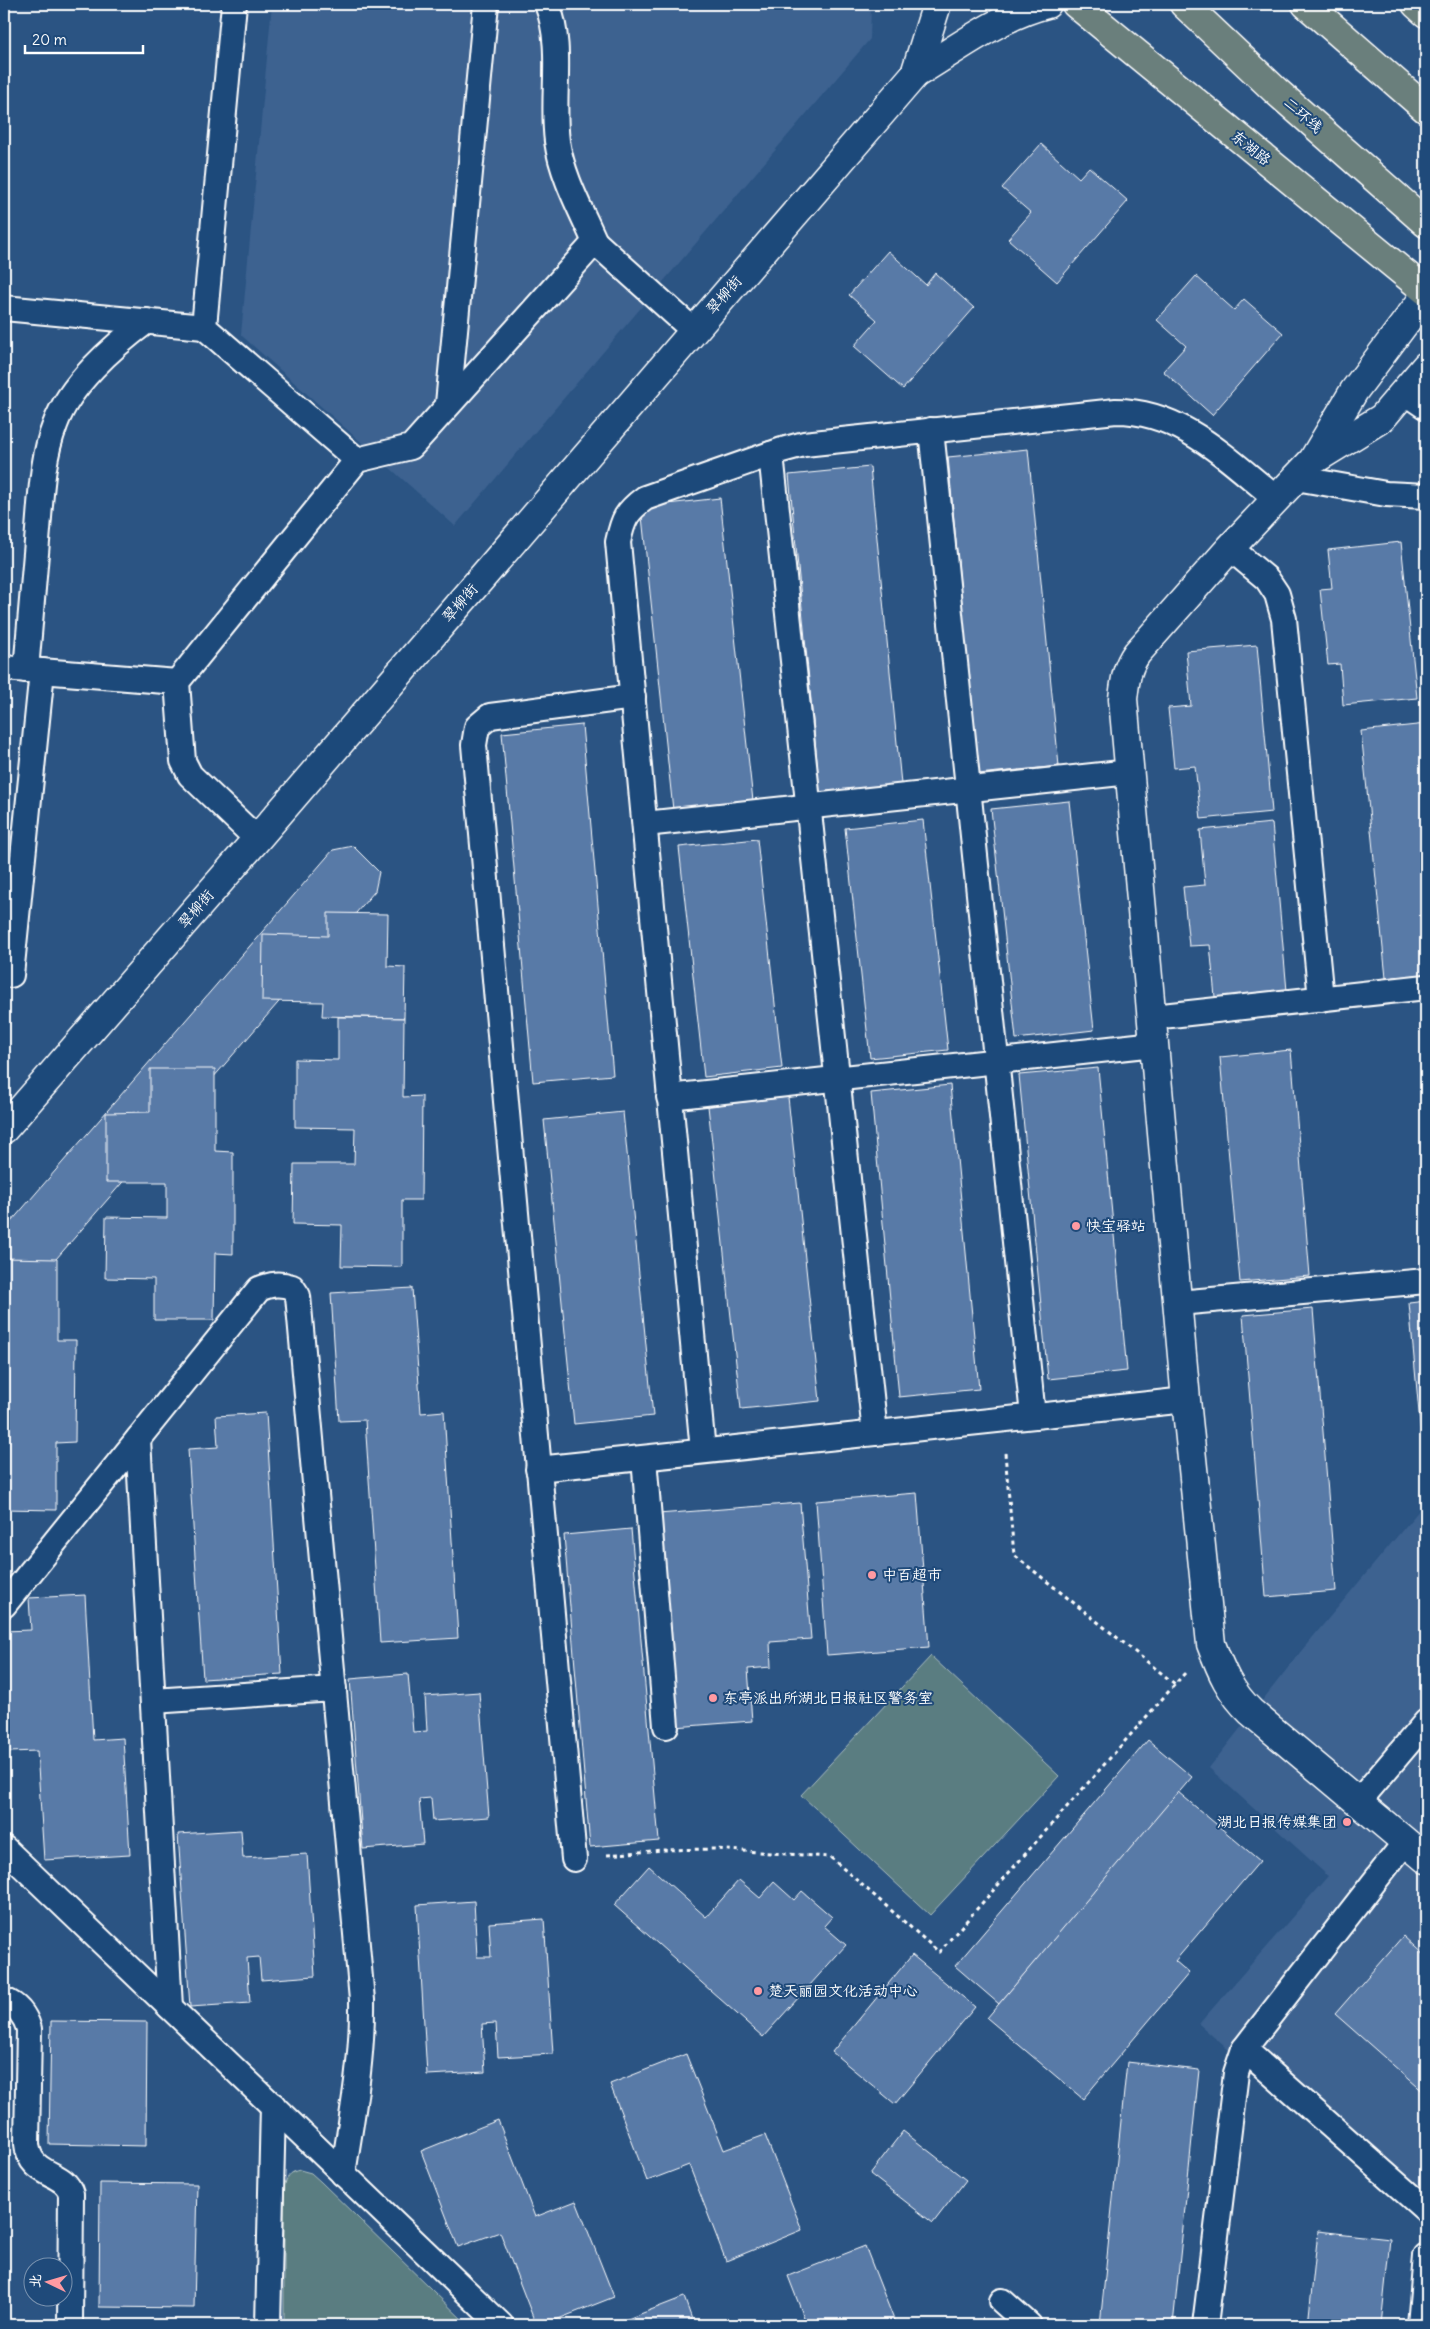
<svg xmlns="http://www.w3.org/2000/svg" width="1430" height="2329" viewBox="0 0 1430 2329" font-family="Delius,'LXGW WenKai TC',sans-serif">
  <rect width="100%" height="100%" fill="#2b5483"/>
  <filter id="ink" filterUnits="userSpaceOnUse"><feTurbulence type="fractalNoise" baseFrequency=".02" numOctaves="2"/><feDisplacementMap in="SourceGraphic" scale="10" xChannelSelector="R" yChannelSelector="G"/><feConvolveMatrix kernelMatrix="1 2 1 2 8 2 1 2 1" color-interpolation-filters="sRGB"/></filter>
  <g filter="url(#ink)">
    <g fill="#3d6290">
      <path d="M272,4H871L870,39L455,526L241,335Z"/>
      <path d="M1426,1502V2224L1199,2024L1328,1876L1209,1768L1302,1650Z"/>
    </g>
    <g fill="#5a7d81" stroke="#acbec0">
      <path d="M931,1656L1059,1776L930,1915L801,1795Z"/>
      <path d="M300,2170L311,2173L321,2182L468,2325H284V2187C287,2177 289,2172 300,2170Z"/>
    </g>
    <g fill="#597aa7" stroke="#fff">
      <path d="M1041,144L1079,178L1089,167L1128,201L1057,282L1008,239L1031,213L1002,188Z"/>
      <path d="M888,251L926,285L935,273L974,308L903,389L854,346L877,320L849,295Z"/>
      <path d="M1196,276L1234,310L1244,299L1283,333L1212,415L1163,371L1186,346L1157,320Z"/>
      <path d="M1028,449L1059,766L978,774L948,457Z"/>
      <path d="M870,467L901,784L820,792L789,475Z"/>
      <path d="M720,498L753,801L673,810L641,507Z"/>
      <path d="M1401,542L1417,698L1343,705L1340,664L1328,665L1320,589L1332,588L1328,550Z"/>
      <path d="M1257,645L1272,812L1201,819L1195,766L1174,768L1168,708L1191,706L1186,651Z"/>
      <path d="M1426,724V974L1386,978L1361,731Z"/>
      <path d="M582,725L613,1075L533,1082L502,733Z"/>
      <path d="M1069,801L1094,1030L1016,1039L991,809Z"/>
      <path d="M923,820L948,1050L870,1058L845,828Z"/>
      <path d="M1272,823L1287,991L1215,997L1210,945L1189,946L1183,887L1205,885L1200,830Z"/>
      <path d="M757,839L782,1068L704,1077L679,847Z"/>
      <path d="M353,846L379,872L375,891L4,1319V1230L333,850Z"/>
      <path d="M328,913L388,914L387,966L405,967L404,1018L322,1016L323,1002L262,1001L263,934L328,936Z"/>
      <path d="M338,1017L404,1018L403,1097L422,1096L421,1200H402V1267L341,1266L342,1225L293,1224L294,1164H354L355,1128L295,1127V1059L338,1060Z"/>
      <path d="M1291,1050L1310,1276L1240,1282L1220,1057Z"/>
      <path d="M1098,1068L1127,1371L1048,1379L1019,1075Z"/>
      <path d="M150,1069H215V1151L233,1152V1254L215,1253L214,1320H154V1279L105,1278L106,1217L167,1218V1182H106V1113L150,1112Z"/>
      <path d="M950,1085L979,1389L899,1397L871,1093Z"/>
      <path d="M788,1097L820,1401L741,1409L708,1106Z"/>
      <path d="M623,1112L653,1416L574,1424L544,1120Z"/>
      <path d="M4,1258L57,1259V1340H76L75,1442L56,1443V1510L4,1509V1407H9V1371H4Z"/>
      <path d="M412,1288L421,1413L444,1411L458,1638L380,1643L365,1420L339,1421L331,1293Z"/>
      <path d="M1426,1301V1435H1421L1409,1303Z"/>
      <path d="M1313,1309L1336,1591L1266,1597L1243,1315Z"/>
      <path d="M266,1413L282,1674L203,1679L188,1449L218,1447L216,1416Z"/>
      <path d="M917,1493L929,1647L827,1655L816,1501Z"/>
      <path d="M800,1503L811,1639L770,1642L771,1667L748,1669L752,1721L675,1727L658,1514Z"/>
      <path d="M631,1529L659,1841L590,1847L564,1535Z"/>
      <path d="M85,1595L93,1740L123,1738L130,1855L44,1860L37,1751L10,1752L4,1631L31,1630L29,1598Z"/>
      <path d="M408,1674L413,1732L427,1731L425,1696L479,1692L489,1817L433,1821L431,1798L419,1799L423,1844L363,1849L350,1679Z"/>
      <path d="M1148,1740L1192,1777L999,2004L955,1966Z"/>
      <path d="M1178,1792L1260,1861L1175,1961L1189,1973L1083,2099L987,2018Z"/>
      <path d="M241,1830L243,1858L307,1854L315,1976L261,1980L259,1957L247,1958L250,2003L190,2007L178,1834Z"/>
      <path d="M649,1866L706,1917L739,1880L760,1898L774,1882L794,1900L802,1891L832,1917L824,1926L846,1945L763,2037L614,1905Z"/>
      <path d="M474,1901L477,1957H491L489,1923L544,1919L553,2054L498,2057L496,2023L482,2024L485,2072L427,2075L417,1905Z"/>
      <path d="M1403,1936L1426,1957V2094L1335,2014Z"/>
      <path d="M912,1955L975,2007L895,2104L832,2052Z"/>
      <path d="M51,2021L147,2022L146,2146L49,2144Z"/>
      <path d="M686,2054L724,2150L765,2135L802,2230L726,2261L689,2165L647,2181L610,2084Z"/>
      <path d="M1127,2062L1199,2070L1173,2325H1100Z"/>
      <path d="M498,2120L535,2217L576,2201L614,2297L543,2325H536L500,2232L458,2247L421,2151Z"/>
      <path d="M903,2131L966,2180L933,2223L870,2174Z"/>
      <path d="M100,2183L197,2184L194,2308L99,2307Z"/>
      <path d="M1318,2231L1390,2239L1381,2325H1308Z"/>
      <path d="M865,2246L896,2325H807L788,2276Z"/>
      <path d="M684,2297L694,2325H612Z"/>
    </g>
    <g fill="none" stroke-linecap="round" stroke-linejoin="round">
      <g stroke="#fff" stroke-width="28">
        <g id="service">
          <path d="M234,4L204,327L357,460"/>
          <path d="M547,4C564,46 551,97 557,141C562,176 581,210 595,242"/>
          <path d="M4,308L204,327"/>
          <path d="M1404,392L1426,407"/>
          <path d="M448,404L486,4"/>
          <path d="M931,430L1033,1416"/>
          <path d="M771,454L875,1433"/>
          <path d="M1296,478L1386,494L1426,496"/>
          <path d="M1230,548L1267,579L1277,594L1284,619L1321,999"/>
          <path d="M4,668L177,682"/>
          <path d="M26,670C30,623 34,576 38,530C41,495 42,458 55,425C69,385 113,346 147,321"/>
          <path d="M645,824L1130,772"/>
          <path d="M257,839L190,775L183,761L177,682L357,460L411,447L595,242L694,331"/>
          <path d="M11,975L42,671"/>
          <path d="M1153,1017L1426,987"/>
          <path d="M669,1097L1155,1044"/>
          <path d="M1178,1303L1426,1281"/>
          <path d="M138,1439L170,2007"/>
          <path d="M703,1451L618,542C623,519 626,512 645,498L782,450L804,444L1116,411C1182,411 1228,460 1277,499"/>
          <path d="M644,1458L666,1726"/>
          <path d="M538,1469L1186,1400"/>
          <path d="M4,1605L259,1289C271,1284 280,1283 292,1287L298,1296L362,2000C363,2058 352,2116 343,2174"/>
          <path d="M153,1701L334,1689"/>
          <path d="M1359,1801L1426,1722"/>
          <path d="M4,1848L501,2325"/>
          <path d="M574,1859L474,745L477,727L490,716L633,697"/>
          <path d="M4,2000C17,2005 25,2015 29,2029L27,2144C30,2178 65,2170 71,2194L70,2325"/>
          <path d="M1244,2049L1426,2210"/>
          <path d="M1002,2301L1029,2325"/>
          <path d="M268,2325L273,2105"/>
          <path d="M1205,2325L1236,2073L1244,2049L1406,1841"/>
          <path d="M1420,2325L1426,2256"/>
        </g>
      </g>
      <g stroke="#fff" stroke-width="31">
        <g id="minor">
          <path d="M915,74L937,4"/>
          <path d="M1426,295L1354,391L1313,460L1230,548L1137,653C1126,668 1125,682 1123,699L1186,1400L1211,1644C1221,1671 1230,1692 1251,1712L1426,1859"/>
          <path d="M1317,458L1382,418L1426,366"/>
          <path d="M4,1129L257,839L915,74C957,49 999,16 1047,4"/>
        </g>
      </g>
      <g stroke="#fff" stroke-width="31">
        <g id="primary">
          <path d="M1076,4L1426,291"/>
          <path d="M1416,4L1426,13"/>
        </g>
      </g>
      <g stroke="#fff" stroke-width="31">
        <g id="trunk">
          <path d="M1184,4L1276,91L1426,223"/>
          <path d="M1306,4L1426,109"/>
        </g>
      </g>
      <g stroke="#fff" stroke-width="3" stroke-dasharray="4 4" stroke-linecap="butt">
        <path d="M1005,1453L1014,1555L1175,1684"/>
        <path d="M607,1855L662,1850L714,1849L830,1857L939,1952L1185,1673"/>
      </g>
      <use href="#service" stroke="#1f4a7a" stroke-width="24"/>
      <use href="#minor" stroke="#1f4a7a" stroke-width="28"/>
      <use href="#primary" stroke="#6b7f7c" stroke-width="28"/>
      <use href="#trunk" stroke="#6b7f7c" stroke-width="28"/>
    </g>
  </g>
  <g fill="#ff9aa2" stroke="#1f4a7a" stroke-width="2">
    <circle cx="1076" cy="1226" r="5"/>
    <circle cx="872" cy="1575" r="5"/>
    <circle cx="713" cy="1698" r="5"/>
    <circle cx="1347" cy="1822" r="5"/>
    <circle cx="758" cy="1991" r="5"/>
  </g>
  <g text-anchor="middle" stroke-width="4" stroke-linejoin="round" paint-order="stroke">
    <g font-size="15" fill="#fff" stroke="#1f4a7a">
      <text transform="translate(1303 115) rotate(41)" y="5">二环线</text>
      <text transform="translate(1251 148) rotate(39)" y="5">东湖路</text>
      <text transform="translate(724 295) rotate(-49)" y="5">翠柳街</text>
      <text transform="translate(460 603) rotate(-49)" y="5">翠柳街</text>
      <text transform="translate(196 909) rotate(-49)" y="5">翠柳街</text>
    </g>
    <g font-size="15" fill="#fff" stroke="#1f4a7a" text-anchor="start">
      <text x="1086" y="1231">快宝驿站</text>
      <text x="882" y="1580">中百超市</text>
      <text x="723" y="1703">东亭派出所湖北日报社区警务室</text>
      <text x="1337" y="1827" text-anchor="end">湖北日报传媒集团</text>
      <text x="768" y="1996">楚天丽园文化活动中心</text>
    </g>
  </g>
  <rect width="1430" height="2329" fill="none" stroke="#1f4a7a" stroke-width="20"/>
  <rect x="10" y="10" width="1410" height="2309" fill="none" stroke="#fff" stroke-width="2" filter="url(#ink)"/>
  <g transform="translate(48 2282) rotate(275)"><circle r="24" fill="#1f4a7a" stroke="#7992af"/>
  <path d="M0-4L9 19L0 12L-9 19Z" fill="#ff9aa2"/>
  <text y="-8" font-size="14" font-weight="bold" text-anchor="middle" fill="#ffffff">北</text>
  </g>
  <path d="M25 45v8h118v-8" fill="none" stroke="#ffffff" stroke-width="2.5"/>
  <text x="32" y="45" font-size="15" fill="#ffffff" stroke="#1f4a7a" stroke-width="4" paint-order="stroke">20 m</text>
</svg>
